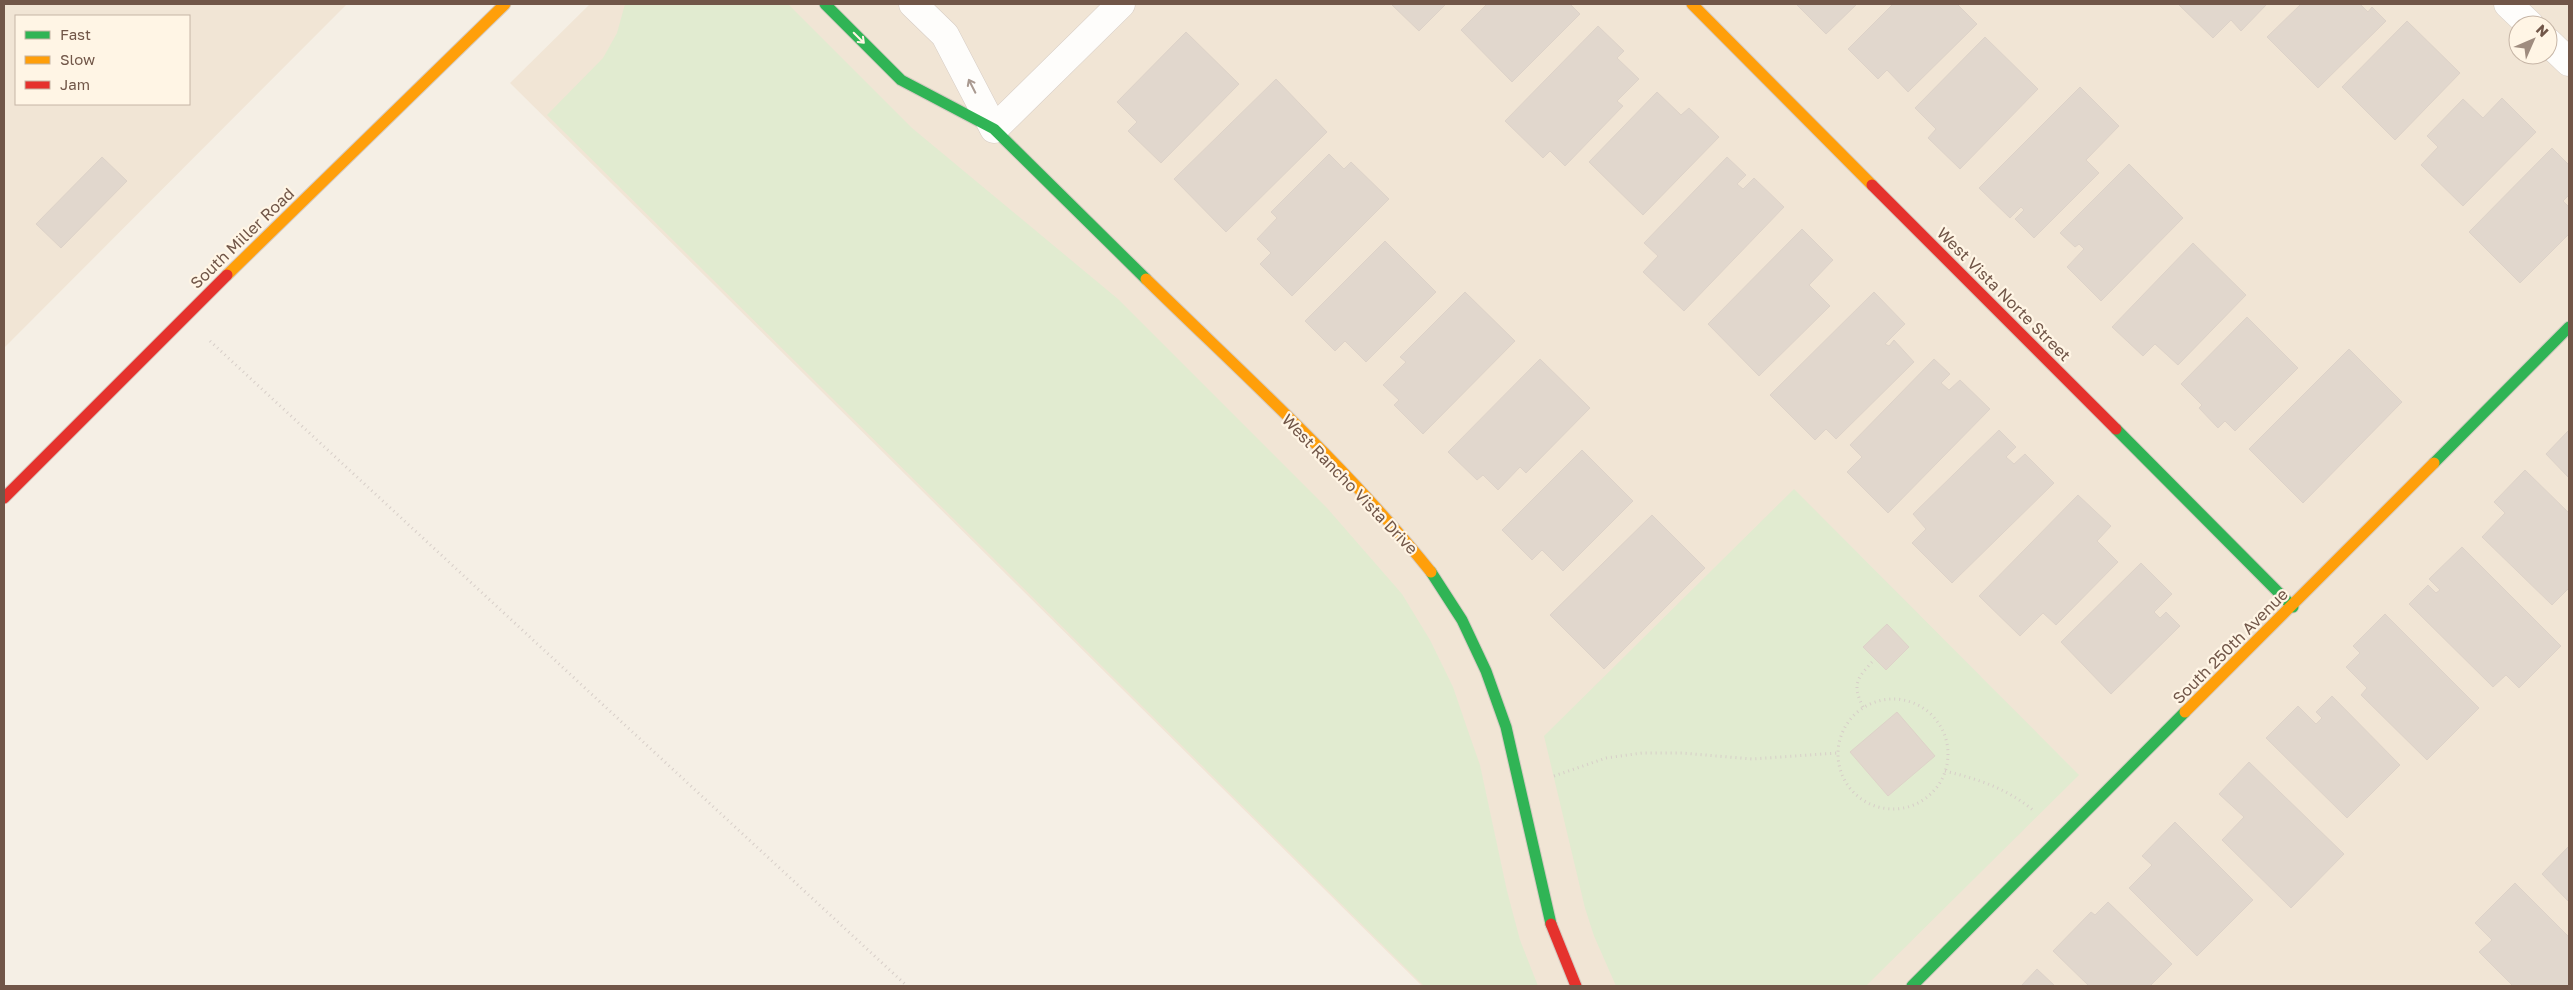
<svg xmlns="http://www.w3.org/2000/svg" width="2573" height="990" viewBox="0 0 2573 990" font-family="'Golos Text',sans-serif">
  <rect width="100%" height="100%" fill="#f5efe5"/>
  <g fill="#f1e5d5" fill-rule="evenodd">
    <path d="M4,4H347L4,348ZM16,16H189V104H16Z"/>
    <path d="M590,4H2569V986H1422L510,83ZM2518,25H2548V55H2518Z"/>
  </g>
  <g fill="#e1ebd0">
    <path d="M625,4H788L912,128L1118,299L1327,508L1402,594L1430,640L1453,687L1467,728L1480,765L1507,891L1520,940L1538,986H1424L547,115L603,58L617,33Z"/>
    <path d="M1794,489L2079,775L1866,986H1616L1594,936L1585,908L1544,736Z"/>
  </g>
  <g fill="#e1d7cd" stroke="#ddd2c8">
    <path d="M1391,4H1446L1419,31Z"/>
    <path d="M1487,4H1570L1580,14L1512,82L1461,30Z"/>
    <path d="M1796,4H1857L1826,34Z"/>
    <path d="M1893,4H1957L1977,24L1908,92L1887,70L1878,79L1848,49Z"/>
    <path d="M2178,4H2267L2241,31L2231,20L2213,38Z"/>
    <path d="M2301,4H2363L2361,5L2368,12L2372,7L2386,21L2318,88L2267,37Z"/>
    <path d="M2407,21L2460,73L2395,140L2342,87Z"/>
    <path d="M1598,26L1624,51L1617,58L1639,79L1617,101L1623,106L1565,166L1550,151L1543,158L1505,121Z"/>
    <path d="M1186,32L1239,84L1161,163L1128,131L1137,122L1117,102Z"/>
    <path d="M1985,37L2038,89L1960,169L1928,138L1936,129L1915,108Z"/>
    <path d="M1276,79L1327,132L1226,232L1174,179Z"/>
    <path d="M2080,87L2119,126L2086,160L2099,173L2034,238L2015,219L2024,210L2021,207L2010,218L1979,188Z"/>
    <path d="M1657,92L1681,115L1689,108L1719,137L1643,215L1589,162Z"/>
    <path d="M2502,98L2536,132L2463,206L2421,165L2438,147L2427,136L2463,99L2483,118Z"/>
    <path d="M2552,148L2569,165V195L2563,201L2569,207V234L2520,283L2469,232Z"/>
    <path d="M1329,154L1344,169L1351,162L1389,199L1292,296L1260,264L1271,253L1257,239L1277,218L1271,212Z"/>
    <path d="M102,157L127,181L61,248L36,224Z"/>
    <path d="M1727,157L1746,175L1737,184L1743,189L1754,178L1784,207L1684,311L1643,272L1658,256L1644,243Z"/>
    <path d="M2129,164L2183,218L2101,301L2067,267L2084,249L2079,244L2075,247L2060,233Z"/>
    <path d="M1802,229L1833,260L1809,285L1830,306L1759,376L1708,324Z"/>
    <path d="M1385,241L1436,292L1366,362L1345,341L1335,351L1305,321Z"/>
    <path d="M2193,243L2246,295L2178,365L2155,344L2143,356L2112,327Z"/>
    <path d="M1465,292L1515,341L1423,434L1394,405L1399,400L1383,385L1406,362L1400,357Z"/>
    <path d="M1874,292L1905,324L1885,344L1889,346L1894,340L1914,362L1836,439L1826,429L1815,440L1770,395Z"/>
    <path d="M2247,317L2298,368L2235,431L2225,421L2218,428L2199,408L2202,405L2181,384Z"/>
    <path d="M2349,349L2402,402L2303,503L2249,449Z"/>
    <path d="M1540,359L1590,408L1526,473L1520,467L1498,490L1483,475L1477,480L1448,452Z"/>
    <path d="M1934,359L1950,374L1941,383L1949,390L1960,380L1990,409L1888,513L1847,472L1862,457L1850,445Z"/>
    <path d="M1999,430L2016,447L2006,457L2014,464L2025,454L2054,483L1952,583L1912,543L1926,529L1913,514Z"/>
    <path d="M2569,430V478L2546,454Z"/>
    <path d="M1582,450L1633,501L1563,571L1542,550L1532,560L1502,530Z"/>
    <path d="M2525,470L2569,513V588L2552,605L2482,537L2505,513L2494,502Z"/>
    <path d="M2078,495L2111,526L2097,541L2118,562L2056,625L2043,613L2020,636L1979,596Z"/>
    <path d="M1652,515L1705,568L1604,669L1550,615Z"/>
    <path d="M2462,547L2561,646L2519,688L2506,675L2493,687L2409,604L2428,585L2436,593L2440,590L2429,579Z"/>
    <path d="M2141,563L2172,594L2154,612L2160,618L2166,612L2180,626L2111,694L2061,642Z"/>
    <path d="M2385,614L2479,708L2427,760L2361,695L2367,688L2346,667L2360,653L2353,646Z"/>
    <path d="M1887,624L1909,647L1886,670L1863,647Z"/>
    <path d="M2332,696L2400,765L2347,818L2266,738L2298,706L2316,724L2322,718L2316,712Z"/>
    <path d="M1897,712L1935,756L1888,796L1850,752Z"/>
    <path d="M2249,762L2344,854L2291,908L2222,840L2244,817L2219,794Z"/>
    <path d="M2175,822L2253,900L2197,956L2129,888L2152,865L2142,856Z"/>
    <path d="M2569,846V902L2542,874Z"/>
    <path d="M2515,883L2569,937V986H2513L2479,952L2492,940L2475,923Z"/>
    <path d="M2108,902L2172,964L2150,986H2089L2053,951L2091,912L2095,915Z"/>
    <path d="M2037,969L2055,986H2021Z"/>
  </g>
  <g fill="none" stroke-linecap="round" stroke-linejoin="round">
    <g stroke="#d6ccc4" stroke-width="29">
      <g id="street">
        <path d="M913,4L945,35L994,129L1121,4"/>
        <path d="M2508,4L2530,25"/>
        <path d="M2548,42L2569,62"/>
      </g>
    </g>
    <g stroke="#d5cbc2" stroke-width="13">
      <g id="fast">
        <path d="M825,4L901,80L994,129L1146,279"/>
        <path d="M2116,429L2293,607"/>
        <path d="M2434,463L2569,327"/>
        <path d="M1431,572L1462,620L1486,671L1506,727L1551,924"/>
        <path d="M1912,986L2185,712"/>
      </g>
    </g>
    <g stroke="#d5cbc2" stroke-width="13">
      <g id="slow">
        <path d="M1692,4L1872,185"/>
        <path d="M227,275L505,4"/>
        <path d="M1146,279C1243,374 1346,466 1431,572"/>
        <path d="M2185,712L2434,463"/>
      </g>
    </g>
    <g stroke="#d5cbc2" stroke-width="13">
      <g id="jam">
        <path d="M1872,185L2116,429"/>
        <path d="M4,498L227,275"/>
        <path d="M1551,924L1576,986"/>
      </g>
    </g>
    <g stroke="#d7cec8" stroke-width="3" stroke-dasharray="1 4" stroke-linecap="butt">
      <path d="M210,341L907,986"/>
      <circle cx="1893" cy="754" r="55"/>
      <path d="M1863,707C1851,683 1858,677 1875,659"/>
      <path d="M1945,771C1978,779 2009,789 2035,812"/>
      <path d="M1554,776L1606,758L1642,753H1682L1752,759L1837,753"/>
    </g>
    <use href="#street" stroke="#fefdfb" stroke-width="28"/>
    <use href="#fast" stroke="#30b455" stroke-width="11"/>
    <use href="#slow" stroke="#ff9f0a" stroke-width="11"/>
    <use href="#jam" stroke="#e5322d" stroke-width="11"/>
  </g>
  <defs><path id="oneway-shaft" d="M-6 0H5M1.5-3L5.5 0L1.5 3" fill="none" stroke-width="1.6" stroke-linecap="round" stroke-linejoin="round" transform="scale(1.25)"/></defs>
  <use stroke="#fff5e5" href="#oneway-shaft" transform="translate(859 38) rotate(45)"/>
  <use stroke="#a99990" href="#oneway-shaft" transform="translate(972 86) rotate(-117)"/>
  <g text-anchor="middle" stroke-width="4.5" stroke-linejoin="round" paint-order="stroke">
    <g font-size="16" fill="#715648" stroke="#fff5e5">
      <text transform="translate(242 238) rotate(-44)" y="6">South Miller Road</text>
      <text transform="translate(2004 294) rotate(45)" y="6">West Vista Norte Street</text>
      <text transform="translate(1350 484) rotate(46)" y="6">West Rancho Vista Drive</text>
      <text transform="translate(2230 646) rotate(-45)" y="6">South 250th Avenue</text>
    </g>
  </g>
  <rect width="2573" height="990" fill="none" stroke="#715648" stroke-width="10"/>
  <rect x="15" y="15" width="175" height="90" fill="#fff5e5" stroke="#c6b5a6"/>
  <rect x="25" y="31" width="25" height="8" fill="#30b455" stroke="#c6b5a6"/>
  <text x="60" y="40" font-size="15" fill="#715648">Fast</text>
  <rect x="25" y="56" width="25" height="8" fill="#ff9f0a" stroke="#c6b5a6"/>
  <text x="60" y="65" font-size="15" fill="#715648">Slow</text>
  <rect x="25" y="81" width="25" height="8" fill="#e5322d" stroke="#c6b5a6"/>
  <text x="60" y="90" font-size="15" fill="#715648">Jam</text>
  <g transform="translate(2533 40) rotate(45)"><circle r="24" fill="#fff5e5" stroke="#c6b5a6"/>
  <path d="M0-4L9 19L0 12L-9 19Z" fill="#9f8c7f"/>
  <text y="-8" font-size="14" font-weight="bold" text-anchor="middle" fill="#715648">N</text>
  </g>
</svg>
